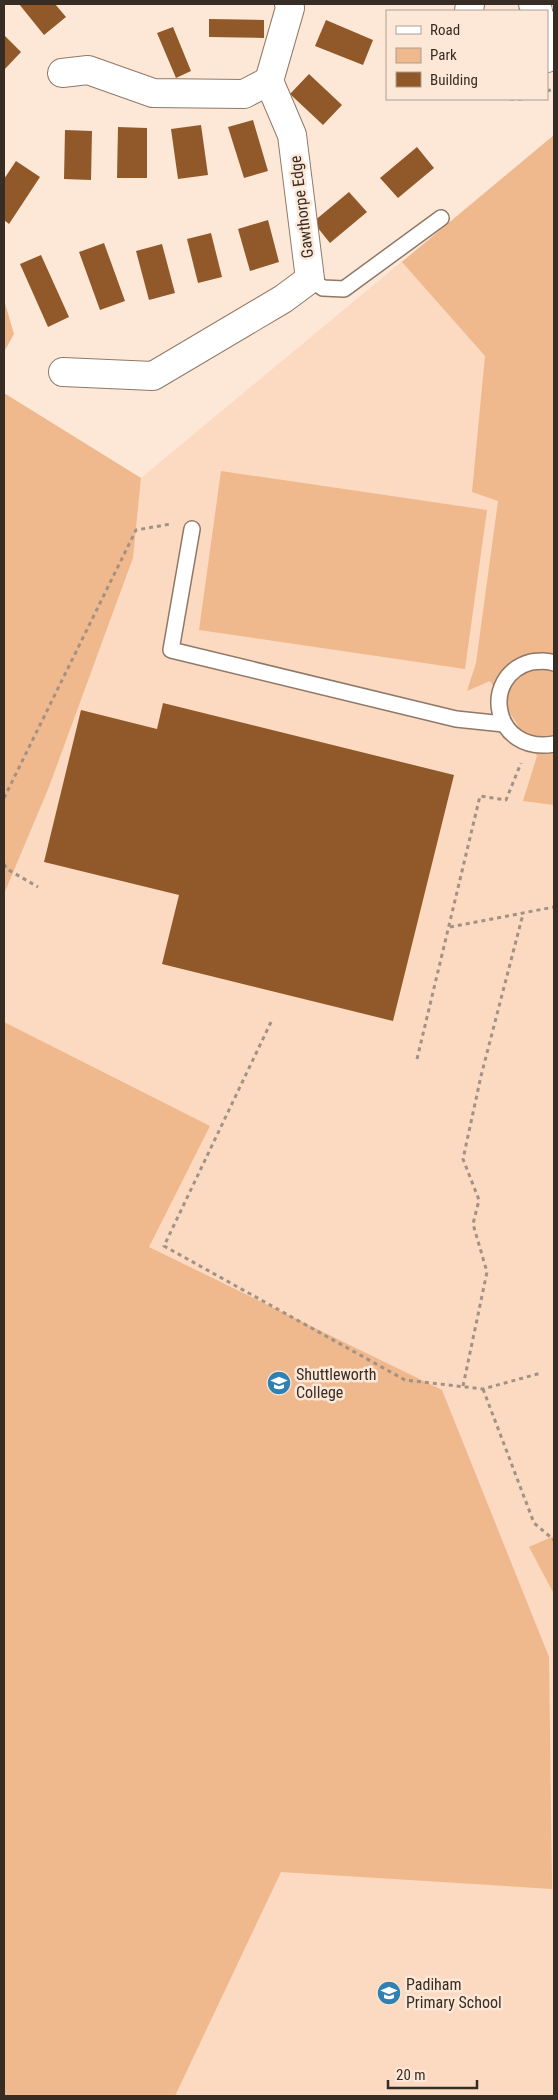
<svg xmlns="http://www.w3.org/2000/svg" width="558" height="2100" viewBox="0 0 558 2100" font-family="'Roboto Condensed',sans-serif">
  <rect width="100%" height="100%" fill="#fde8d7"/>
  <path fill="#fbdac1" d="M554,135V2096H4V894L49,787L133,558L141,478Z"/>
  <g fill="#efb88d">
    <path d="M554,135V805L523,801L537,756L490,681L467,691L476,663L498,501L472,492L485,356L402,262Z"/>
    <path d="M4,300L14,334L4,352Z"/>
    <path d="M4,393L141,478L133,558L49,787L4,894Z"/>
    <path d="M221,471L487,510L465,669L199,630Z"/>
    <path d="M4,1022L210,1126L149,1247L442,1390L549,1657L552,1889L281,1872L175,2096H4Z"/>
    <path d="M554,1536V1594L529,1547Z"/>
  </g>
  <g fill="#915929">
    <path d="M19,4H55L66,17L44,35Z"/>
    <path d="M209,19L264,20V38L209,37Z"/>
    <path d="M326,20L373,40L363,65L315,46Z"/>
    <path d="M173,27L191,71L176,78L157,33Z"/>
    <path d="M4,35L21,52L4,70Z"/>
    <path d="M309,74L342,105L323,125L290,94Z"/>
    <path d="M253,120L268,171L244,178L228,127Z"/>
    <path d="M201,125L208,175L178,179L171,129Z"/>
    <path d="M118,127L147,128V178H117Z"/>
    <path d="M65,130L92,131L91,180L64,179Z"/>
    <path d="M417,147L434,168L398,198L380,178Z"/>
    <path d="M16,161L40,177L9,224L4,220V179Z"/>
    <path d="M349,192L367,212L330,243L313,222Z"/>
    <path d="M268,220L279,262L250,271L238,229Z"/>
    <path d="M211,233L222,277L198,283L187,239Z"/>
    <path d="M104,243L125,301L100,310L79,252Z"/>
    <path d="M162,244L175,293L149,300L136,251Z"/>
    <path d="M41,255L69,317L48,327L20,264Z"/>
    <path d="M163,703L454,775L393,1021L162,964L179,895L44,862L81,710L157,729Z"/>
  </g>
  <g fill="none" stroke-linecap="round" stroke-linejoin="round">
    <g stroke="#907866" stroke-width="18">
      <g id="service">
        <path d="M310,279L323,288L344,289L441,218"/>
        <path d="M192,529L171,650L456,719L504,724"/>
        <path d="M554,663C547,660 539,661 531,662C479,676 493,755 554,744"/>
      </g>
    </g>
    <g stroke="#907866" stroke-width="30">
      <g id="minor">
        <path d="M469,11L470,4"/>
        <path d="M547,58L554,54"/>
        <path d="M62,73L88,70L153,93L244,94L269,81"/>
        <path d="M269,81L290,8L289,4"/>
        <path d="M63,372L153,376L283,299L310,279L292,135L269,81"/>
      </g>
    </g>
    <g stroke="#907866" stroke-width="30">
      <g id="primary">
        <path d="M533,4L538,11"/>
        <path d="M547,24L554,36"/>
      </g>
    </g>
    <g stroke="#a29285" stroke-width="3" stroke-dasharray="4 4" stroke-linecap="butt">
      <path d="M547,91L554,89"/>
      <path d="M510,99H522"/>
      <path d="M4,798L136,530L171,524"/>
      <path d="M4,864L7,869L38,887"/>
      <path d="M450,927L554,907"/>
      <path d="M271,1022L164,1246L405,1380L483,1389L541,1373"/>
      <path d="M417,1059L480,796L506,800L521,763"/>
      <path d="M463,1386L487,1272L473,1224L479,1200L463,1159L481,1076L523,914"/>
      <path d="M483,1389L534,1523L554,1540"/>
    </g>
    <use href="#service" stroke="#fff" stroke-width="15"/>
    <use href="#minor" stroke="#fff" stroke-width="28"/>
    <use href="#primary" stroke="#fff" stroke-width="28"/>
  </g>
  <defs>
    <g id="school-disc" transform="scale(1.25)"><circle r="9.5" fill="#2f81b2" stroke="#fde8d7"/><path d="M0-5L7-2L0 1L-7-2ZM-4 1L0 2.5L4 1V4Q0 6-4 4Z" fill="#fff"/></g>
  </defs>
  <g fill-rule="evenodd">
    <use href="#school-disc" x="279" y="1383"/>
    <use href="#school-disc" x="389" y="1993"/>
  </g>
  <g text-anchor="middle" stroke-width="5" stroke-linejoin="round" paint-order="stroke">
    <g font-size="16" fill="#372d25" stroke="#fde8d7">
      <text transform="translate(301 207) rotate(-97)" y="6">Gawthorpe Edge</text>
    </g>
    <g font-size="16" fill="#372d25" stroke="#fde8d7" text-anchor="start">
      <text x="296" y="1380">Shuttleworth<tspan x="296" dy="18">College</tspan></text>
      <text x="406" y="1990">Padiham<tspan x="406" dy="18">Primary School</tspan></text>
    </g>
  </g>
  <rect width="558" height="2100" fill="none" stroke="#372d25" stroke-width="10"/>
  <rect x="386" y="10" width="162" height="90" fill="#fde8d7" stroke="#ae9d90"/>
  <rect x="396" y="26" width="25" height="8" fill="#ffffff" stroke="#ae9d90"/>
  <text x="430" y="35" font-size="15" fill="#372d25">Road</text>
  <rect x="396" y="48" width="25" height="15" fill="#efb88d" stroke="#ae9d90"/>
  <text x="430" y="60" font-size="15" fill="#372d25">Park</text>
  <rect x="396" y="72" width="25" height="15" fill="#915929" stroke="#ae9d90"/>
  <text x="430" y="85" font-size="15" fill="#372d25">Building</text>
  <path d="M388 2080v8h89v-8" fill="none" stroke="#372d25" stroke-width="2.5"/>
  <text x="396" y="2080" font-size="15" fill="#372d25" stroke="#fde8d7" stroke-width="4" paint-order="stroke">20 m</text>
</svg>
